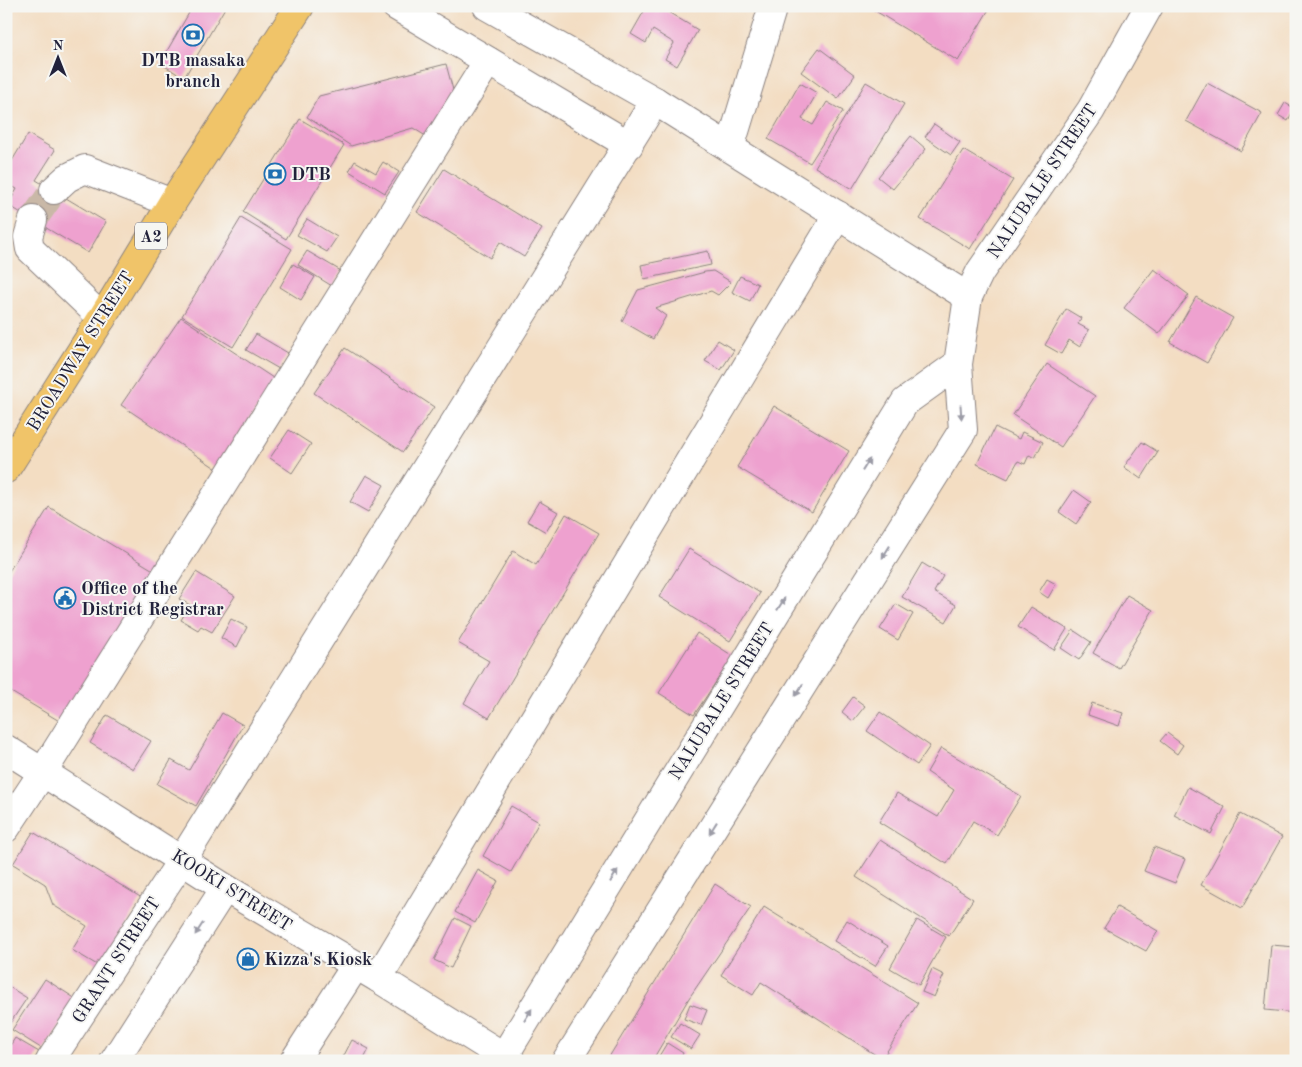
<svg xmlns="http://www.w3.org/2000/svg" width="1302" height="1067" viewBox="0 0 1302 1067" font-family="'Old Standard TT',serif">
  <rect width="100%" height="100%" fill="#f6f6f2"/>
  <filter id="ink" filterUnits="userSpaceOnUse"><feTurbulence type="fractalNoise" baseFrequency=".02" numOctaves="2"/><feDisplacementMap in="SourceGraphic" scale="10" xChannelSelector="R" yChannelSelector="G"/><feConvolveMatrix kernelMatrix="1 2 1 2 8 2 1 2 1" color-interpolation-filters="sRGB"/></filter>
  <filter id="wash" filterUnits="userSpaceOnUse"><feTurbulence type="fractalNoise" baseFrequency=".0096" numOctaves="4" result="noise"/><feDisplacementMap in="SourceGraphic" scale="20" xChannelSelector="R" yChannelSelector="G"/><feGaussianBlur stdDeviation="1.12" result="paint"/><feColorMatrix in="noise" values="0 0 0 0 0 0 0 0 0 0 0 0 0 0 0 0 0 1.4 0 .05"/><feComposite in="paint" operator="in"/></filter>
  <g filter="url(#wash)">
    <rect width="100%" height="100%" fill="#f3ddc2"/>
    <g id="blocks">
      <g fill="#eea1cf">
        <path d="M193,6H226L184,78L160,63Z"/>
        <path d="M647,6H658L698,30L677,66L665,59L674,43L653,30L646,43L631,34Z"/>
        <path d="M867,6H991L958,61Z"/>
        <path d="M819,48L855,75L838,99L801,72Z"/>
        <path d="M446,64L457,105L432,140L413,128L351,146L307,117L319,96Z"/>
        <path d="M866,82L904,104L852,189L815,167Z"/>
        <path d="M800,83L817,93L802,119L813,125L827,102L843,111L810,163L768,139Z"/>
        <path d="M1207,83L1262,113L1241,151L1186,121Z"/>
        <path d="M1285,103L1294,108L1288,121L1278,115Z"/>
        <path d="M300,119L344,145L286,239L243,212Z"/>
        <path d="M934,124L960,142L951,155L925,137Z"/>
        <path d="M28,134L55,150L36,180L106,222L88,253L8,205L17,189L6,183V171Z"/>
        <path d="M911,136L926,149L893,189L878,177Z"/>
        <path d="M963,150L1013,180L970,249L920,219Z"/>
        <path d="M355,161L376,173L383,162L399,172L385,193L349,171Z"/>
        <path d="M444,169L542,229L524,257L500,242L490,258L417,212Z"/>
        <path d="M241,218L292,249L233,347L182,316Z"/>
        <path d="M307,219L337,237L327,252L297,235Z"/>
        <path d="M307,251L341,271L332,286L298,265Z"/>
        <path d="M708,251L711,265L644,279L641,265Z"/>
        <path d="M293,264L315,277L301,300L280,287Z"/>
        <path d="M1154,269L1189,295L1159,334L1124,308Z"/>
        <path d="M713,271L731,282L718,295L711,291L655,308L666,316L653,339L622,321L638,290L705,272Z"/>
        <path d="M740,276L758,284L750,301L732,292Z"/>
        <path d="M1196,297L1233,318L1207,363L1170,342Z"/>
        <path d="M1066,309L1081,318L1078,324L1089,330L1080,347L1069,340L1061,354L1045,345Z"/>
        <path d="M181,317L276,380L217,469L121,405Z"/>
        <path d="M256,334L288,353L279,369L246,350Z"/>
        <path d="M718,340L734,350L721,370L705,361Z"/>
        <path d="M345,348L434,407L403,452L314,393Z"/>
        <path d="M1047,364L1095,396L1061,447L1013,415Z"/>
        <path d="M774,406L849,451L812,512L737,467Z"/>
        <path d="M995,427L1019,439L1022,432L1043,442L1035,458L1029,455L1025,464L1018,461L1008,479L977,464Z"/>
        <path d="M289,430L311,444L292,473L270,458Z"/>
        <path d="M1142,442L1158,452L1141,479L1124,467Z"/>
        <path d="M366,475L384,485L368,512L350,502Z"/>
        <path d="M1074,490L1091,502L1076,524L1059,512Z"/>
        <path d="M539,501L558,512L546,532L527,521Z"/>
        <path d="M49,507L155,571L61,722L6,689V576Z"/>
        <path d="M566,514L599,533L489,718L464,703L489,661L458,643L513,551L536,565Z"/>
        <path d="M689,549L760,593L730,641L659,597Z"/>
        <path d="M922,563L943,576L934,592L956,605L946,622L902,597Z"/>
        <path d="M196,572L235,596L212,632L201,626L198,630L181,620L190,605L179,599Z"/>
        <path d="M1047,579L1056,584L1048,598L1039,592Z"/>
        <path d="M1127,595L1153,610L1119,668L1093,653Z"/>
        <path d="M896,604L913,614L898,640L880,629Z"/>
        <path d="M1031,607L1067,629L1054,650L1018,627Z"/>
        <path d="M231,619L247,627L237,647L221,638Z"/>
        <path d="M1073,630L1091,642L1079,660L1061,648Z"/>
        <path d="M697,633L733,656L694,715L659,693Z"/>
        <path d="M853,697L865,706L853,721L842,712Z"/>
        <path d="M1092,703L1123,713L1119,726L1088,715Z"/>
        <path d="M880,712L930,746L917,765L867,731Z"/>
        <path d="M222,713L243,725L196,806L157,784L171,760L189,770Z"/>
        <path d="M107,715L151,741L133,769L90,743Z"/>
        <path d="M1167,733L1183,745L1177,754L1160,741Z"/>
        <path d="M941,748L1021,796L997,835L973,821L947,864L879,822L897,793L938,817L954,790L927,772Z"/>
        <path d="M1188,787L1225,807L1211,834L1174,815Z"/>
        <path d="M511,806L539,822L511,872L483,856Z"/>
        <path d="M1240,814L1282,837L1242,908L1201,885Z"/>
        <path d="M33,832L142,898L99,966L72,950L87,926L53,905L45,884L13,864Z"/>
        <path d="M880,840L973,899L949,936L856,877Z"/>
        <path d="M1154,847L1185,859L1175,883L1144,871Z"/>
        <path d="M478,870L498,881L475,923L455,912Z"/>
        <path d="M715,884L751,907L689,998L652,1061H612L609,1057Z"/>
        <path d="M764,907L918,1003L882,1059L761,982L753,995L721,975Z"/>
        <path d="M1117,907L1158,931L1146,951L1104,928Z"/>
        <path d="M455,918L471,926L451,968L434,960Z"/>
        <path d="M847,920L888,946L875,966L834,941Z"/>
        <path d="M917,920L946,937L919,985L890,968Z"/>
        <path d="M1271,945L1296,947V1013L1265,1010Z"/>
        <path d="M932,969L944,975L934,997L922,992Z"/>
        <path d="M45,979L76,999L44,1050L12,1030Z"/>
        <path d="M6,985L27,998L6,1029Z"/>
        <path d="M690,1004L707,1010L701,1025L684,1019Z"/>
        <path d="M680,1023L700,1035L691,1049L671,1037Z"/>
        <path d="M15,1038L39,1052L33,1061H6V1052Z"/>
        <path d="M352,1040L369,1049L363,1061H341Z"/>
        <path d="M667,1043L683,1053L679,1061H656Z"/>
      </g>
    </g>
  </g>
  <g filter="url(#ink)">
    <use href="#blocks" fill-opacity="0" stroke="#8a807e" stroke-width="1"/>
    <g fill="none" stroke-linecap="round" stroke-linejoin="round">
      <path stroke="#c9b8a7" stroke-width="28" stroke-dasharray="28 14" stroke-linecap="butt" d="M33,220L54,190"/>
      <g stroke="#8a807e" stroke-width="30">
        <g id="minor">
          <path d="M396,6L629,145"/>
          <path d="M487,6L655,101L968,297"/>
          <path d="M730,148L773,6"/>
          <path d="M54,190L67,178L85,169L172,203"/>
          <path d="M33,220L28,237L30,249L102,318"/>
          <path d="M6,749L225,888L378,978L511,1061"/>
          <path d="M6,828L43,772L488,61"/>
          <path d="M378,978L838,215"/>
          <path d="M50,1061L182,860L655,101"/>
          <path d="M114,1061L225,888"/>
          <path d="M294,1061L356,965"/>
          <path d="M501,1061L905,402L958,364"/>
          <path d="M566,1061L963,430L958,364L968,297L980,272L1091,110L1149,6"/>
        </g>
      </g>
      <g stroke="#8a807e" stroke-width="30">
        <path id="major" d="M6,469L102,318L172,203L300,6"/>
      </g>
      <use href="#minor" stroke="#fff" stroke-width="28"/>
      <use href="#major" stroke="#f0c469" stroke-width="28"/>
    </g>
    <defs><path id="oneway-solid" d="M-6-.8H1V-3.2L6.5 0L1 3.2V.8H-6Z" transform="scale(1.25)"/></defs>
    <g fill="#9c9ca7">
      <use href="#oneway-solid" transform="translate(961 412) rotate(86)"/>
      <use href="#oneway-solid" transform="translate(866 465) rotate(-58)"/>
      <use href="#oneway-solid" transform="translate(886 552) rotate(122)"/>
      <use href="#oneway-solid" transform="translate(781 604) rotate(-58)"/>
      <use href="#oneway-solid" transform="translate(799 690) rotate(122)"/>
      <use href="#oneway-solid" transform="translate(713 828) rotate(122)"/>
      <use href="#oneway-solid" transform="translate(614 876) rotate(-58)"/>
      <use href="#oneway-solid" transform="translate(199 929) rotate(123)"/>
      <use href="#oneway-solid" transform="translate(528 1015) rotate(-58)"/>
    </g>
  </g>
  <defs>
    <g id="bank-ring" transform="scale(1.125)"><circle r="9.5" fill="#f6f6f2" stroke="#1f6fb2" stroke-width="1.5"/><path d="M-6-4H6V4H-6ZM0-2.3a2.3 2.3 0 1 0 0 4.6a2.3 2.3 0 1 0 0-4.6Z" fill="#1f6fb2"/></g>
    <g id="civic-ring" transform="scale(1.125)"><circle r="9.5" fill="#f6f6f2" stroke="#1f6fb2" stroke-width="1.5"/><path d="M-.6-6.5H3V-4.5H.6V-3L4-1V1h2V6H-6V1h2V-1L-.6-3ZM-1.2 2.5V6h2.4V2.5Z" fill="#1f6fb2"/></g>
    <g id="shop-ring" transform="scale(1.125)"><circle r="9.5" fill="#f6f6f2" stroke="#1f6fb2" stroke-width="1.5"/><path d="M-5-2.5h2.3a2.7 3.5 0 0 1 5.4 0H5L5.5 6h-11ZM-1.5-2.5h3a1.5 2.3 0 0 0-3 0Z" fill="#1f6fb2"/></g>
  </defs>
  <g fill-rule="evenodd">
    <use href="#bank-ring" x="193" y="35"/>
    <use href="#bank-ring" x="275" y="174"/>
    <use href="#civic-ring" x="65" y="598"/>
    <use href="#shop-ring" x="248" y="959"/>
  </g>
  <g text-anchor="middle" stroke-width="4" stroke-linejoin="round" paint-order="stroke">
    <rect fill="#f6f6f2" stroke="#626272" stroke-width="1" x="135" y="222.5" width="32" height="27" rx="4"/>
    <g font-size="16" font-weight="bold" fill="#22223b">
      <text x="151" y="242">A2</text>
    </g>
    <g font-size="18" font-weight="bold" fill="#22223b" stroke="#f6f6f2" text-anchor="start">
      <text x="193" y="66" text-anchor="middle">DTB masaka<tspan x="193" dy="21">branch</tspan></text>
      <text x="291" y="180">DTB</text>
      <text x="81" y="594">Office of the<tspan x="81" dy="21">District Registrar</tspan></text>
      <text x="264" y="965">Kizza's Kiosk</text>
    </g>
    <g font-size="18" fill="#22223b" stroke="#f6f6f2">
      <text transform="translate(1042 181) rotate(-56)" y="6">NALUBALE STREET</text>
      <text transform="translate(80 351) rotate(-58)" y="6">BROADWAY STREET</text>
      <text transform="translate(721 701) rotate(-58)" y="6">NALUBALE STREET</text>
      <text transform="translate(232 890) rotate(32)" y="6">KOOKI STREET</text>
      <text transform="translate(116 960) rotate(-57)" y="6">GRANT STREET</text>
    </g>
  </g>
  <rect width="1302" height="1067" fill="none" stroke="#f6f6f2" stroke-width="25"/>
  <g transform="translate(58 58)" stroke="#f6f6f2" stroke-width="4" paint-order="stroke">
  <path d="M0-4L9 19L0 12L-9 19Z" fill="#22223b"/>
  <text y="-8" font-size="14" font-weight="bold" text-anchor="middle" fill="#22223b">N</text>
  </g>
</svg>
